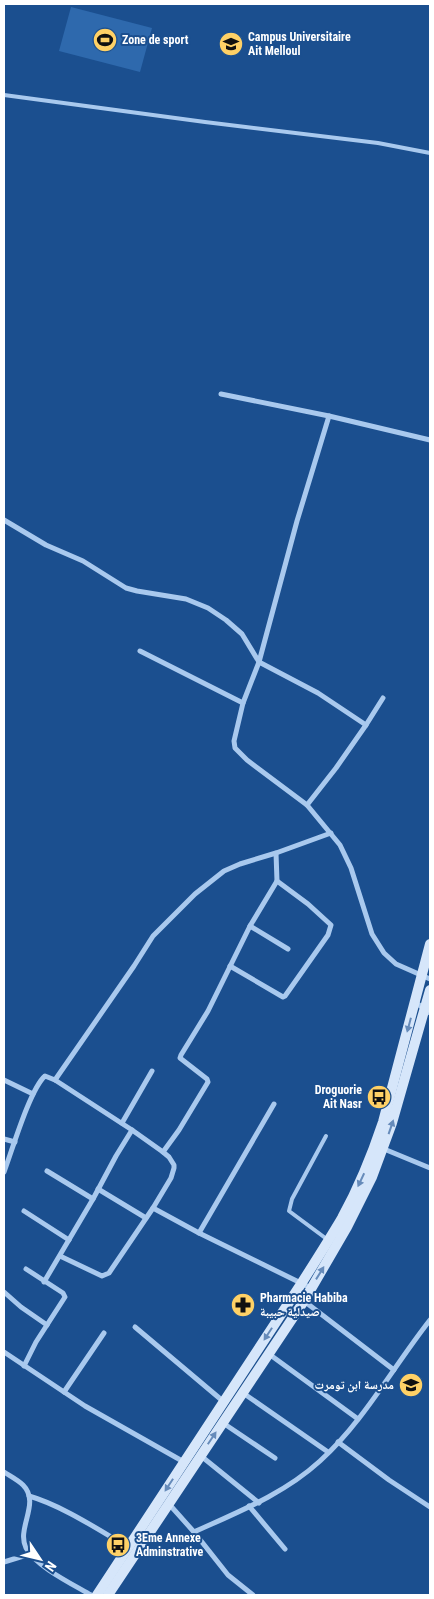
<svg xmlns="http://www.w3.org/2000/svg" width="434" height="1599" viewBox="0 0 434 1599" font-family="'Roboto Condensed','Noto Naskh Arabic',sans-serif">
  <rect width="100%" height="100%" fill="#1b4f8f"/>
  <path fill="#2e69ad" d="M71,7L152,28L140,72L59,51Z"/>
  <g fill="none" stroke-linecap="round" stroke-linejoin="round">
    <g stroke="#a9c9ee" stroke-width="4">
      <path d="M4,95L205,122L378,143L430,153"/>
      <path d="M326,1136L292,1199L289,1211L328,1240"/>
    </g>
    <g stroke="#a9c9ee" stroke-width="5">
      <path d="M221,394L329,416L430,440"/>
      <path d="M329,416L297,521L259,662L243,703L234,741L235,748L247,760L307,805L340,845L351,868L372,934L384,953L396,964L430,979"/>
      <path d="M4,520L46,545L83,561L126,588L137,591L186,599L208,608L226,620L242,634L259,662L318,693L366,725L383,698"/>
      <path d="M140,651L243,703"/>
      <path d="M307,805L336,768L366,725"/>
      <path d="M250,926L288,949"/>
      <path d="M230,966L283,997L285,996L328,935L331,925L308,904L277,881"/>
      <path d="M415,1002L430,1013"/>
      <path d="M4,1080L33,1094"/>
      <path d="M55,1080L134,966L153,936L195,894L224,871L240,864L276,853L331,833"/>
      <path d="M122,1123L152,1071"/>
      <path d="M4,1139L15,1142"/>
      <path d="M384,1149L430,1168"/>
      <path d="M163,1152L179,1130L208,1082L207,1079L180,1058L181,1055L208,1011L250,926L277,881L276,853"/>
      <path d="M47,1171L93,1199"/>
      <path d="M4,1172C12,1151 30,1089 45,1076L55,1080L132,1130L163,1152L169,1157L174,1165V1168L171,1178L153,1208L109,1273L102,1276L60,1256"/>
      <path d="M98,1189L146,1218"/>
      <path d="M153,1208L199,1233L311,1288"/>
      <path d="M24,1211L69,1240"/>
      <path d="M199,1233L274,1104"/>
      <path d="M44,1282L93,1199L116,1156L132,1130"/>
      <path d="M4,1292L21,1307L47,1325"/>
      <path d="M304,1301L394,1370"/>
      <path d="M135,1327L224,1402"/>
      <path d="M4,1352L85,1406L184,1462"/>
      <path d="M269,1354L358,1419"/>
      <path d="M24,1366L36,1342L65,1297L63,1293L26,1269"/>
      <path d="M64,1392L104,1333"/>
      <path d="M243,1393L328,1452"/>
      <path d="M223,1423L275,1458"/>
      <path d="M338,1442L389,1480L430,1507"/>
      <path d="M201,1456L259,1503"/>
      <path d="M4,1472C10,1476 18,1480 23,1485C41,1503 16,1528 26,1548C35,1566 74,1585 91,1595"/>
      <path d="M29,1496C61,1505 99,1530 128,1547"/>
      <path d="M169,1504L194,1532L228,1575L253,1595"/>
      <path d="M249,1506L285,1549"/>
      <path d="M194,1532C238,1512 284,1494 320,1461C364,1421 393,1367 430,1320"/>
      <path d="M4,1562L30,1554"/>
    </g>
    <g stroke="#d6e6fa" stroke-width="10">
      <path d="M97,1595L301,1284C315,1262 329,1240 342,1218C359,1187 372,1155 383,1122L430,944"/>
      <path d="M108,1595L304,1301L347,1227L372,1177L392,1123L430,990"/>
    </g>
  </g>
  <defs><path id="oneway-solid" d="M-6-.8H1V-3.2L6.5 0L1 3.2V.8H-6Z" transform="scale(1.25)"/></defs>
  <g fill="#668bba">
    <use href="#oneway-solid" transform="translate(409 1025) rotate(105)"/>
    <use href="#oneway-solid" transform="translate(391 1127) rotate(-71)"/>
    <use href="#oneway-solid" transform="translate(361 1180) rotate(115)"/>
    <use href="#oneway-solid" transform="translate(320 1273) rotate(-58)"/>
    <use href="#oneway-solid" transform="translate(268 1334) rotate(123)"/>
    <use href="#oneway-solid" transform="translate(212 1438) rotate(-56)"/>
    <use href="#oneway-solid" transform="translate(169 1485) rotate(123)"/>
  </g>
  <defs>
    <g id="stadium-disc" transform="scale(1.25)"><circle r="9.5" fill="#ffd166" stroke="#1b4f8f"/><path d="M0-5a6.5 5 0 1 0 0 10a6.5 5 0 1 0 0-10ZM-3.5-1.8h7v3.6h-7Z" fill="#111"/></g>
    <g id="university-disc" transform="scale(1.25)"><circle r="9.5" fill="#ffd166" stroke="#1b4f8f"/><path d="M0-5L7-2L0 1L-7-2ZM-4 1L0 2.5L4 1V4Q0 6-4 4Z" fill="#111"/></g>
    <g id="bus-disc" transform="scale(1.25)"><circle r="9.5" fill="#ffd166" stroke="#1b4f8f"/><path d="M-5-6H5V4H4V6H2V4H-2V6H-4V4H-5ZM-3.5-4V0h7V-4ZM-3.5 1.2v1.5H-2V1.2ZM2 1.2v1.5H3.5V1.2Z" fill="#111"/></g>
    <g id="pharmacy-disc" transform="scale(1.25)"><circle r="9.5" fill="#ffd166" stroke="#1b4f8f"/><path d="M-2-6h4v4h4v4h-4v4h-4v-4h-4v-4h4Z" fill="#111"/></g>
    <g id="school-disc" transform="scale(1.25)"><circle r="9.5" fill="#ffd166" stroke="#1b4f8f"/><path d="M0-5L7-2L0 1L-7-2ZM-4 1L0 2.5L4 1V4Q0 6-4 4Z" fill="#111"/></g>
  </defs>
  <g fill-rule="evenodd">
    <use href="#stadium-disc" x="105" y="40"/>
    <use href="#university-disc" x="231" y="44"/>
    <use href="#bus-disc" x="379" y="1097"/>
    <use href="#pharmacy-disc" x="243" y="1305"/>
    <use href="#school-disc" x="411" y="1385"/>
    <use href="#bus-disc" x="118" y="1545"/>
  </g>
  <g text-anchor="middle" stroke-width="4" stroke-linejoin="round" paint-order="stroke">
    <g font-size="12" font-weight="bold" fill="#fff" stroke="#1b4f8f" text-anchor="start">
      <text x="248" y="41">Campus Universitaire<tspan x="248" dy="14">Ait Melloul</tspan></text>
      <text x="122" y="44">Zone de sport</text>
      <text x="362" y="1094" text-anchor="end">Droguorie<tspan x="362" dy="14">Ait Nasr</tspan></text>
      <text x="260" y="1302">Pharmacie Habiba<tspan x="260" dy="14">صيدلية حبيبة</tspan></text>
      <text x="394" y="1389" text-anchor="end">مدرسة ابن تومرت</text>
      <text x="136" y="1542">3Eme Annexe<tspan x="136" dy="14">Adminstrative</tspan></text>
    </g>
  </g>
  <rect width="434" height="1599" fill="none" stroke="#ffffff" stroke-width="10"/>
  <g transform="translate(40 1559) rotate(125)" stroke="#1b4f8f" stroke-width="4" paint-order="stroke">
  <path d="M0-4L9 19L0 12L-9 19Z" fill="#ffffff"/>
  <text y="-8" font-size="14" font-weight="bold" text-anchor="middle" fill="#ffffff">N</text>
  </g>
</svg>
